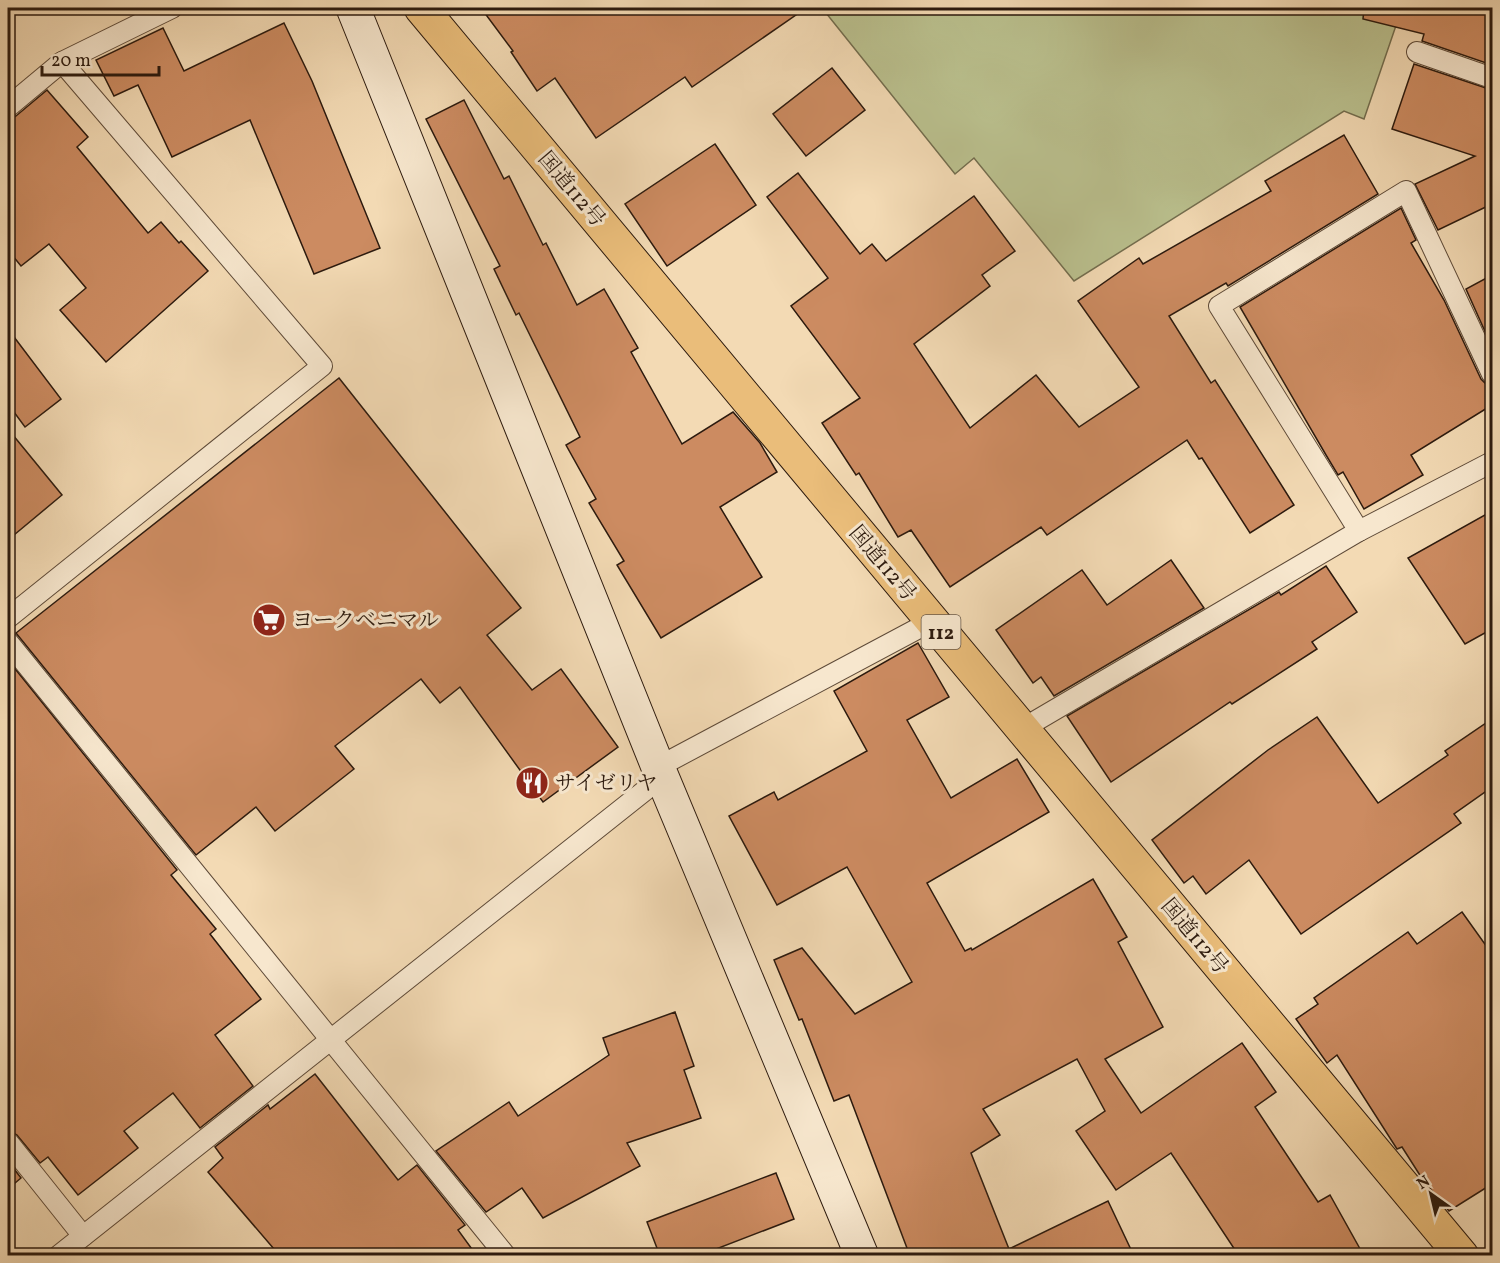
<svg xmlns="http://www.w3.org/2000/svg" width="1500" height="1263" viewBox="0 0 1500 1263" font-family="Vollkorn,'Noto Serif JP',serif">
  <rect width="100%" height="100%" fill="#f3dab4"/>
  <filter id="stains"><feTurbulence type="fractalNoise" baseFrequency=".00333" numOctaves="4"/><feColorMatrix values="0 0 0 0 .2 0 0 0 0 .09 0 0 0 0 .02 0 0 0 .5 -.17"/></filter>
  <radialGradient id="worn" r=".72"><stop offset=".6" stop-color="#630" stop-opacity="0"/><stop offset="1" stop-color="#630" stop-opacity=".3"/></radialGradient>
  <path fill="#bac08e" stroke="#736d4e" stroke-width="1.5" d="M822,8H1402L1364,119L1344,111L1074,281L974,158L955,174Z"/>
  <g fill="#cc8b61" stroke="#2c1a0e" stroke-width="1.5">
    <path d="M481,8H806L692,87L685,77L596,138L555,78L537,91L511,52L513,51Z"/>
    <path d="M1364,8H1492V65L1422,41L1424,34L1363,19Z"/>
    <path d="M284,23L312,81L380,248L314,274L250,120L172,157L138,85L114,96L96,60L163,28L184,71Z"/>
    <path d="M1414,64L1492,90V204L1438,230L1415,184L1475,156L1392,129Z"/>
    <path d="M832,68L865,110L806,156L773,114Z"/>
    <path d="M47,90L88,137L77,147L148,233L161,222L179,243L181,241L208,271L106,362L60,310L86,288L49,244L21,266L8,250V121L16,116Z"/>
    <path d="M464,100L504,179L509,176L543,245L546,243L577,305L604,289L638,348L631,352L682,444L733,412L760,443L777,472L720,507L762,577L661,638L617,565L624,561L589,503L596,499L566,445L580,437L519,313L516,315L494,269L500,266L426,119Z"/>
    <path d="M1344,135L1378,194L1228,286L1226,283L1169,316L1211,383L1215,380L1294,505L1250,533L1202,458L1199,459L1187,440L1047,535L1041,527L950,587L911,530L898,537L859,473L856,475L822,423L860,398L791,306L828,278L767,197L798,173L860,254L872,244L886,261L974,196L1015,251L982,275L990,286L914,344L970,428L1036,375L1079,427L1139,387L1078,301L1139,258L1143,264L1271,191L1265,181Z"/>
    <path d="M715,144L756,205L667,266L625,204Z"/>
    <path d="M1401,208L1416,240L1411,243L1444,300L1481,379L1486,384L1492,386V405L1411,455L1423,475L1364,509L1343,472L1338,475L1326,455L1240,307Z"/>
    <path d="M1492,275V347L1466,289Z"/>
    <path d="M8,329L61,399L25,427L8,404Z"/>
    <path d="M339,378L521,608L487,635L532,690L561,669L618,747L543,802L460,687L440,703L421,679L335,746L354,769L275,831L256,807L196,855L16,633Z"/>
    <path d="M8,429L62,495L8,540Z"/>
    <path d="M1492,511V629L1465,644L1408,558Z"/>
    <path d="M1171,560L1204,608L1054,696L1041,677L1033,683L996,630L1082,570L1107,605Z"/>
    <path d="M1326,566L1357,612L1312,642L1317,649L1232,704L1230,702L1111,782L1067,716L1279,592L1281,595Z"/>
    <path d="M918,643L949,697L907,720L951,798L1017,759L1049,812L927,883L965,951L971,948L972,950L1093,879L1127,937L1118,942L1163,1027L1105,1059L1141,1113L1242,1043L1276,1092L1255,1107L1318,1202L1330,1195L1364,1256H1239L1171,1153L1116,1190L1076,1131L1105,1111L1077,1059L983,1109L1000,1135L971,1153L1009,1249L1108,1201L1134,1256H910L849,1095L834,1101L802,1019L799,1020L774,960L802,948L855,1014L912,982L847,867L777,905L729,816L774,792L778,800L867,751L834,691Z"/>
    <path d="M8,660L177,870L171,875L216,929L210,934L261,999L215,1035L253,1086L200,1128L173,1093L124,1131L138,1148L78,1195L48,1157L40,1163L17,1135L8,1130Z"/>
    <path d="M1317,717L1378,803L1448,755L1445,751L1492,719V787L1454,814L1461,823L1301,934L1249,860L1206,894L1193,876L1184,883L1152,840L1268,750Z"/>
    <path d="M1462,912L1492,954V1184L1449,1211L1423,1180L1402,1147L1397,1149L1337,1055L1327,1063L1296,1019L1318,1004L1314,998L1408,932L1417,944Z"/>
    <path d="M675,1012L694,1066L684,1070L701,1118L627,1143L640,1166L543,1218L522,1188L486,1212L436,1151L509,1102L518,1116L609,1055L603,1038Z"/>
    <path d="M315,1074L398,1180L417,1165L465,1225L458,1230L477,1256H280L208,1172L223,1158L215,1147L268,1105L270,1109Z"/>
    <path d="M8,1161L21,1178L8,1189Z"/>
    <path d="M776,1173L794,1219L698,1256H660L647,1222Z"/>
  </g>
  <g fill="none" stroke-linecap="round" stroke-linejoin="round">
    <g stroke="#5e4a38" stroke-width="22">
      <g id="lane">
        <path d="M1417,52L1492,78"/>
        <path d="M8,107L62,62L172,8"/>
        <path d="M1359,531L1219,306L1406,191L1492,374"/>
        <path d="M8,618L322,366L62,62"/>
        <path d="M8,642L506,1256"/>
        <path d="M1022,729L1359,531L1492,462"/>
        <path d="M658,767L932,621"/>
        <path d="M8,1142L83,1236"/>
        <path d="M58,1256L662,777"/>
      </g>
    </g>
    <g stroke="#2c1a0e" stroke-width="35">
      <path id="secondary" d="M353,8L658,767L862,1256"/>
    </g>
    <g stroke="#2c1a0e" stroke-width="35">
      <path id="highway" d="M421,8L1462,1256"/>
    </g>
    <use href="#lane" stroke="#f7e7ce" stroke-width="20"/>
    <use href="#secondary" stroke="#f7e7ce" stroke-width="33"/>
    <use href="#highway" stroke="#eabd7a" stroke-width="33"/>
  </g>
  <defs>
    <g id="supermarket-disc" transform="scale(1.725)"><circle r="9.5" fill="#8f2418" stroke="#f7e7ce"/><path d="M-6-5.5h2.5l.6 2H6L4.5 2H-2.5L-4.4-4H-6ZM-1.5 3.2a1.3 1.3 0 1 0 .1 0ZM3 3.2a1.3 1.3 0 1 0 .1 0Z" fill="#fff"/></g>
    <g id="restaurant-disc" transform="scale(1.725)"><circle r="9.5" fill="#8f2418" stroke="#f7e7ce"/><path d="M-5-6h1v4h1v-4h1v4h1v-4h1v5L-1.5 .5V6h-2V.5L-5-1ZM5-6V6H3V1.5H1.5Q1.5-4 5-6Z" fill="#fff"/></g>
  </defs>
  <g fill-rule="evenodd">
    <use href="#supermarket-disc" x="269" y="620"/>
    <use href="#restaurant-disc" x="532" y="783"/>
  </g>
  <g text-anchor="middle" stroke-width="6" stroke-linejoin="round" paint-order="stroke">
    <rect fill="#f7e7ce" stroke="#695848" stroke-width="1.5" x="921.5" y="615" width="39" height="34" rx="4.5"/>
    <g font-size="20" font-weight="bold" fill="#2c1a0e">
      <text x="941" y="639">112</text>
    </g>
    <g font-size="21" fill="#2c1a0e" stroke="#f7e7ce">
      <text transform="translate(572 189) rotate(50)" y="7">国道112号</text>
      <text transform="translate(883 563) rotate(50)" y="7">国道112号</text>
      <text transform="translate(1195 936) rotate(50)" y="7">国道112号</text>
    </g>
    <g font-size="21" fill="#2c1a0e" stroke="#f7e7ce" text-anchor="start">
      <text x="292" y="627">ヨークベニマル</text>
      <text x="555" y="790">サイゼリヤ</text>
    </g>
  </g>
  <rect width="1500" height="1263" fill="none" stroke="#f3dab4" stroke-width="30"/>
  <rect x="9" y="9" width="1482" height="1245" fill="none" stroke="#2c1a0e" stroke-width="3"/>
  <rect x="15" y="15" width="1470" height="1233" fill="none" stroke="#2c1a0e" stroke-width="1.5"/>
  <g transform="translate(1431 1194) rotate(326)" stroke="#f7e7ce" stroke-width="4.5" paint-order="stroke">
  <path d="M0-4.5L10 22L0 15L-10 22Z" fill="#2c1a0e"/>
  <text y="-9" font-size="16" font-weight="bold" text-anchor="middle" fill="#2c1a0e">N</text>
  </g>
  <path d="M42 66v9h117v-9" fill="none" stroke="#2c1a0e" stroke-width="3"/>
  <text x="51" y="66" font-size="18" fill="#2c1a0e" stroke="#f7e7ce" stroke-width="4.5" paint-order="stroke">20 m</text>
  <rect width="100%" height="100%" filter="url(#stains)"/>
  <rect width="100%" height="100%" fill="url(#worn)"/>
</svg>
